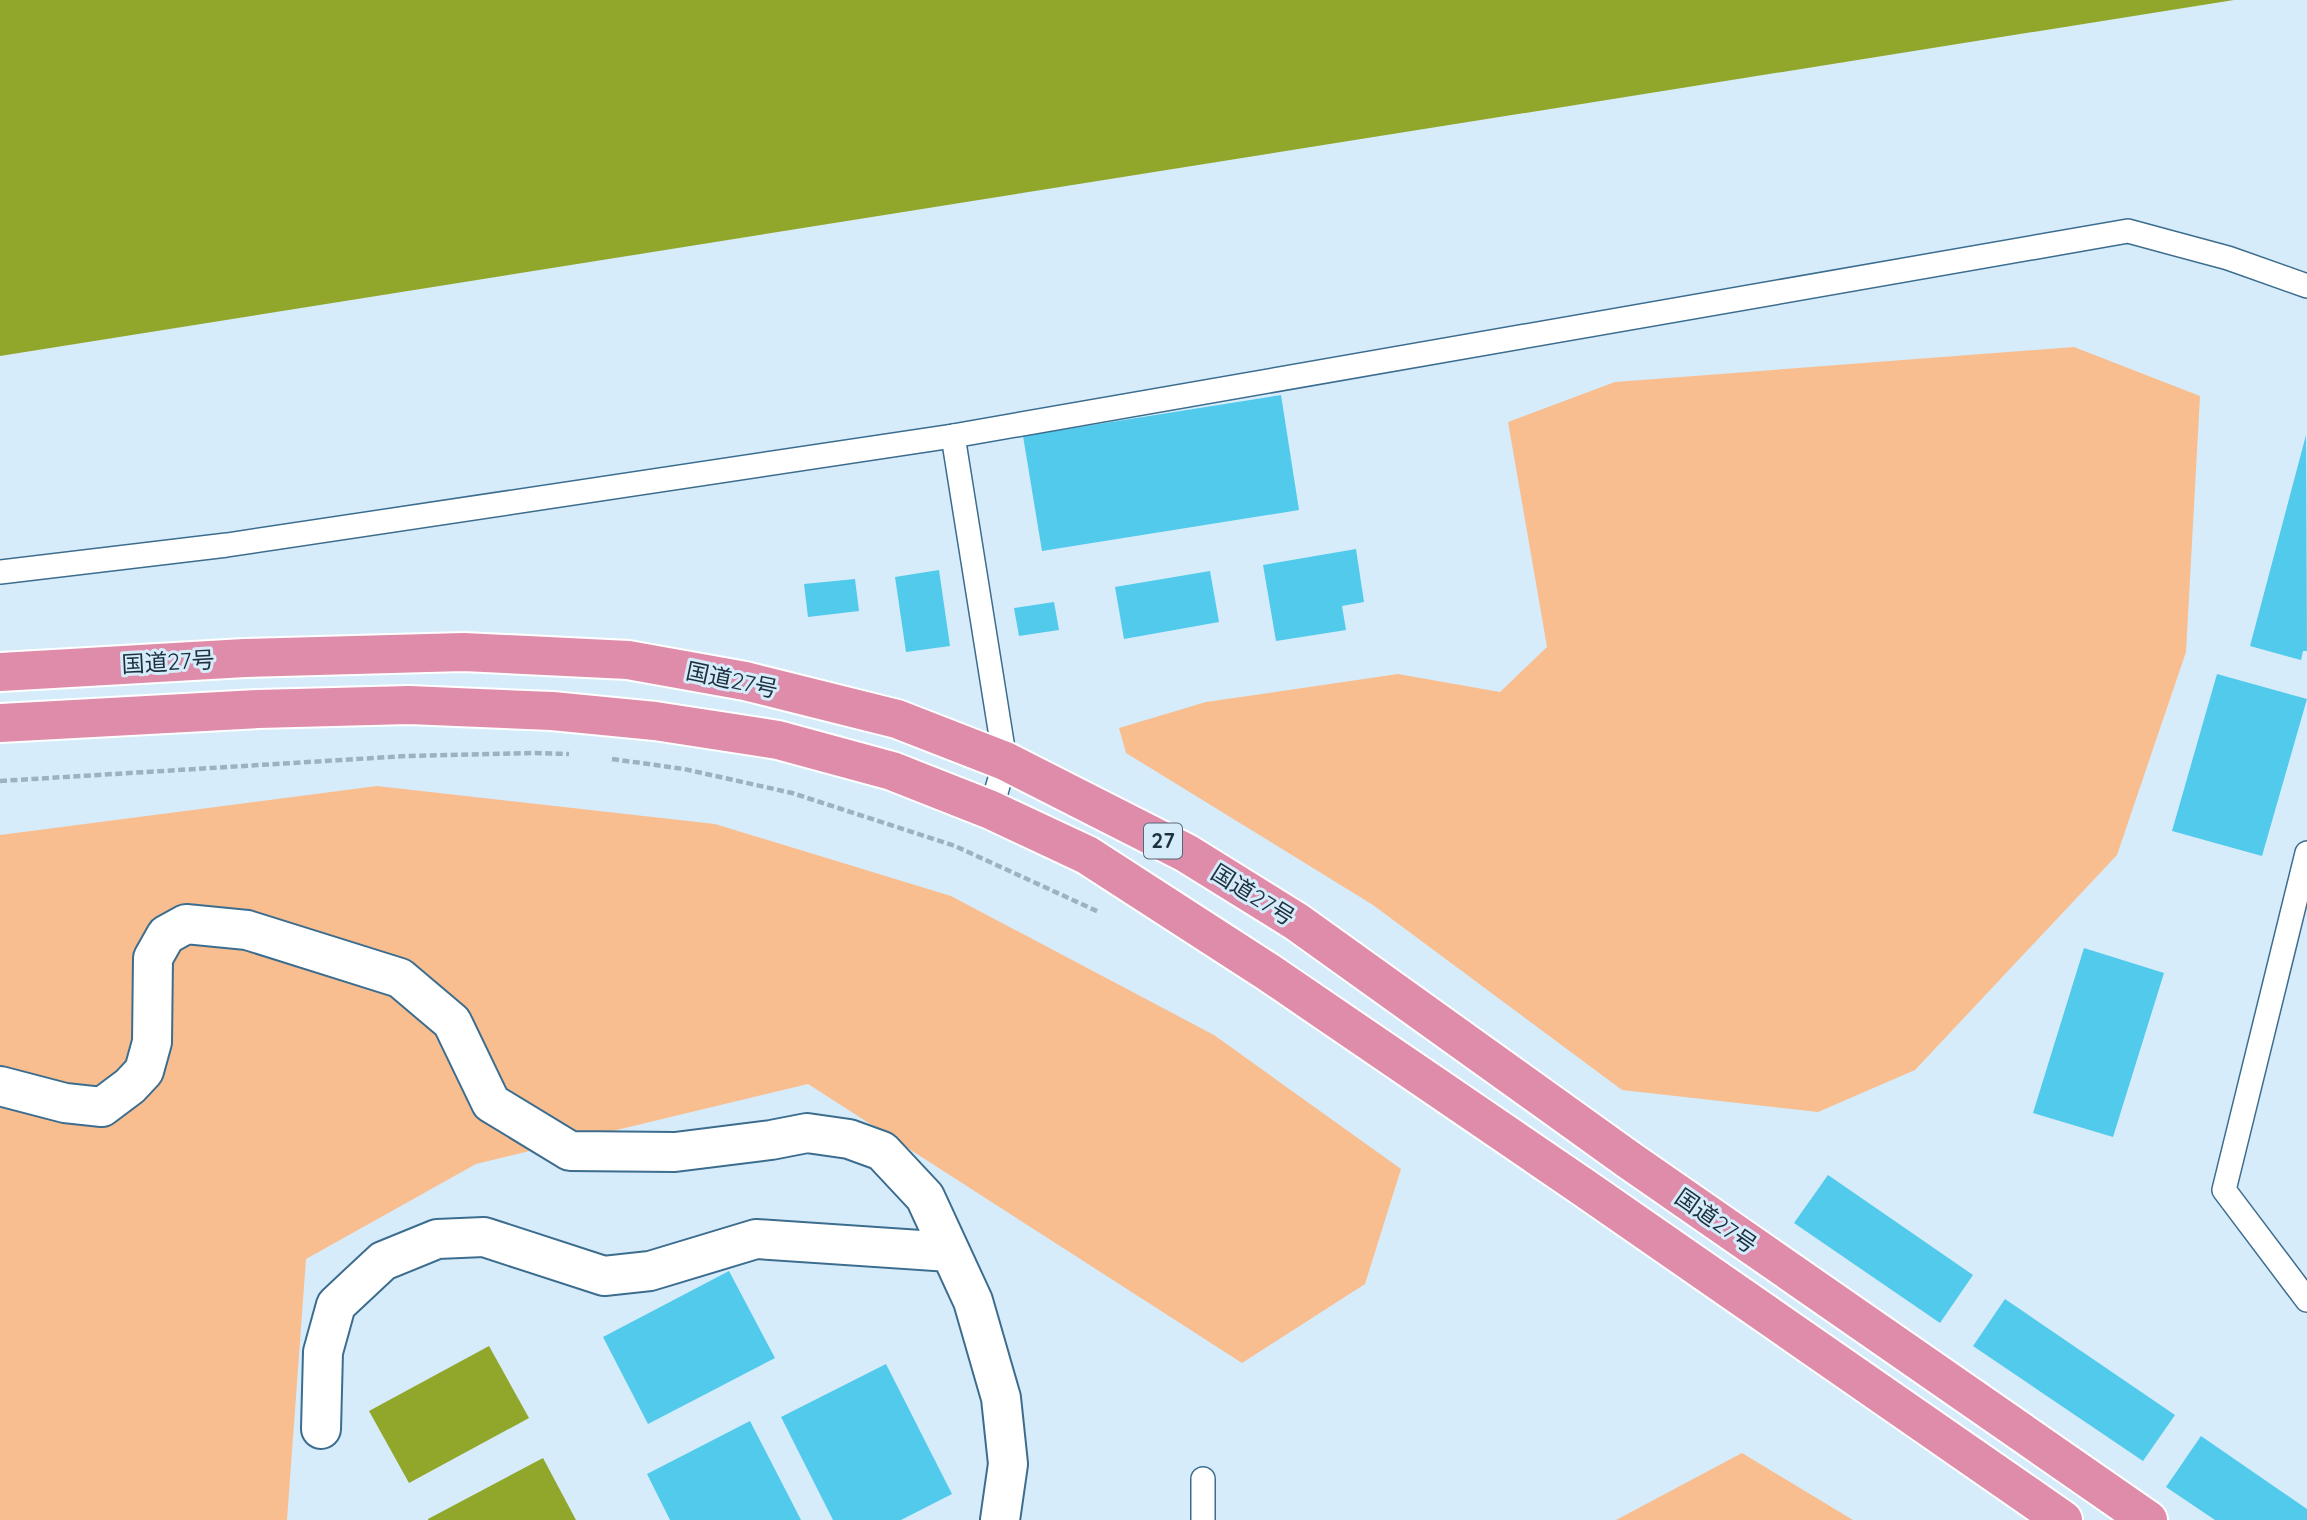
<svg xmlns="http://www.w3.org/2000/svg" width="2307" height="1520" viewBox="0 0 2307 1520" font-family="Quicksand,'Noto Sans JP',sans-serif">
  <rect width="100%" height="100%" fill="#d7ecfb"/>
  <g fill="#f8be90">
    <path d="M2074,347L2200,396L2186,652L2117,855L1915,1070L1818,1112L1622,1090L1373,905L1126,753L1119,728L1206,702L1398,674L1500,692L1547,647L1508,422L1615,382Z"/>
    <path d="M377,786L715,824L951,896L1214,1035L1401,1169L1365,1284L1242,1363L808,1084L476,1164L306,1259L287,1520H0V835Z"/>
    <path d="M1742,1453L1853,1520H1616Z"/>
  </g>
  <g fill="#91a72c">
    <path d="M0,0H2234L0,356Z"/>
    <path d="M489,1346L529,1418L409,1483L369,1411Z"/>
    <path d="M543,1458L576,1520H428V1519Z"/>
  </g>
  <g fill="#51caeb">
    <path d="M1281,395L1299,510L1042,551L1023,436Z"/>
    <path d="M2306,435L2307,651H2303L2301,660L2250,646Z"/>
    <path d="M1356,549L1364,602L1342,606L1346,630L1276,641L1263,565Z"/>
    <path d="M939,570L950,646L906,652L895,577Z"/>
    <path d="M1210,571L1219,622L1124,639L1115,587Z"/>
    <path d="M855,579L859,611L808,617L804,584Z"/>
    <path d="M1054,602L1059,630L1019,636L1014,608Z"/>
    <path d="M2217,674L2307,699L2262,856L2172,831Z"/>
    <path d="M2084,948L2164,973L2113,1137L2033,1113Z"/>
    <path d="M1828,1175L1973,1275L1940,1323L1794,1223Z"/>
    <path d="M729,1271L775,1358L648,1424L603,1337Z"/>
    <path d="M2005,1299L2175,1415L2143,1461L1973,1346Z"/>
    <path d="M886,1364L952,1494L901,1520H833L781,1417Z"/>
    <path d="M750,1421L801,1520H670L647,1474Z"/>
    <path d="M2201,1436L2307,1509V1520H2215L2166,1487Z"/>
  </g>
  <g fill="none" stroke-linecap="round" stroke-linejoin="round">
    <g stroke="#3c6d8e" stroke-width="26">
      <g id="service">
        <path d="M953,436L1005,761L991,810"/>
        <path d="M0,572L227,545L953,436L2128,231L2228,258L2307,286"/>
        <path d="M2307,853L2224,1190L2307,1300"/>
        <path d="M1203,1520V1479"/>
      </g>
    </g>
    <g stroke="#3c6d8e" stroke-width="42">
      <g id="minor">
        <path d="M0,1086L65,1103L102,1107L130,1086L144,1071L152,1042L153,958L166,935L186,924L247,930L400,978L452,1022L491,1103L570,1151L675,1152L771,1140L807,1133L849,1139L882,1151L925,1197L973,1301L1001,1398L1008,1464L1000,1520"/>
        <path d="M321,1429L323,1352L336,1305L383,1261L437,1239L484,1237L604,1276L650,1271L756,1239L950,1252"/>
      </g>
    </g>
    <g stroke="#fff" stroke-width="42">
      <g id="trunk">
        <path d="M0,672L245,658L464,652L628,660L745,681L897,719L1005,761L1186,853L1297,922L1629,1160L2148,1520"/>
        <path d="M0,723L258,709L409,705L552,711L655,721L778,740L892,771L991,810L1087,855L1268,972L1583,1187L2063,1520"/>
      </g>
    </g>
    <g stroke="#9db2c1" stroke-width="4.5" stroke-dasharray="7 3.5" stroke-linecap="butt">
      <path d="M612,759L684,769L792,793L955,846L1099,912"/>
      <path d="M0,781L406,756L533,753L569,754"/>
    </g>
    <use href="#service" stroke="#fff" stroke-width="23"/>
    <use href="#minor" stroke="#fff" stroke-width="38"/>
    <use href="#trunk" stroke="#df8caa" stroke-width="38"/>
  </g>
  <g text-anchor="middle" stroke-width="6" stroke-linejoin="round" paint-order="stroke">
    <rect fill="#d7ecfb" stroke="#546977" stroke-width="2" x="1144" y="823.5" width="38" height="35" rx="5"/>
    <g font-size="21" font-weight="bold" fill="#1c313f">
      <text x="1163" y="848">27</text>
    </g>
    <g font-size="23" fill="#1c313f" stroke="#d7ecfb">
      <text transform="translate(168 662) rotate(-3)" y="8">国道27号</text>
      <text transform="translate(732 680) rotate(12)" y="8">国道27号</text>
      <text transform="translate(1253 895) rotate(32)" y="8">国道27号</text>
      <text transform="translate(1716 1221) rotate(35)" y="8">国道27号</text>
    </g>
  </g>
</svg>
